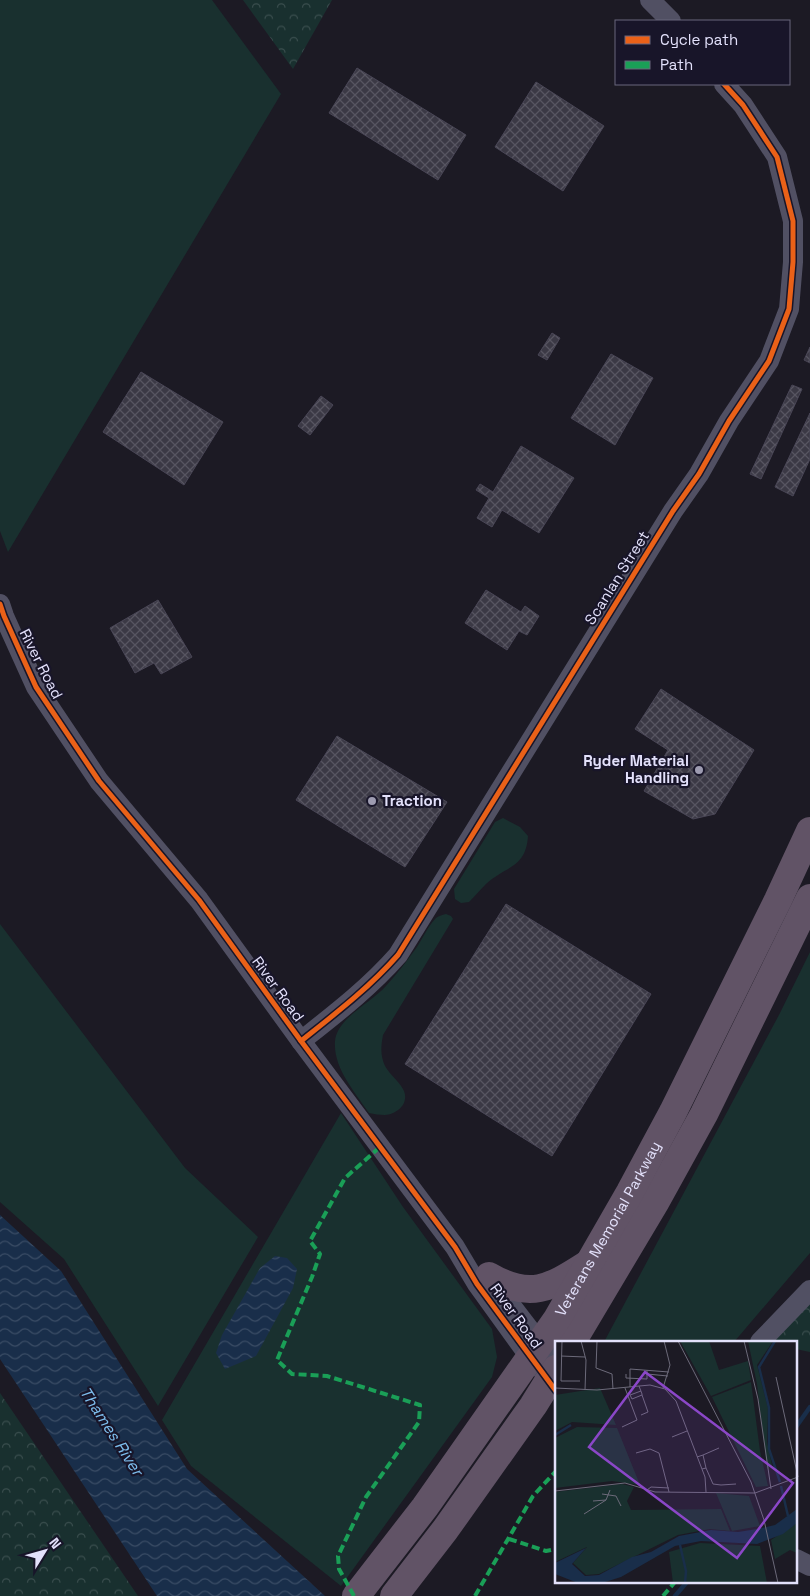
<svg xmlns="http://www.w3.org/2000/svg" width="810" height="1596" viewBox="0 0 810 1596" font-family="'Space Grotesk',sans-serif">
  <defs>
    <pattern id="forest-crowns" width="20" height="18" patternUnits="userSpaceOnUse" patternTransform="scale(1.25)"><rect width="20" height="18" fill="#19302f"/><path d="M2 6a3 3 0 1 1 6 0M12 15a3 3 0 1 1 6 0" fill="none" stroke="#3a4e4e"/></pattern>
    <pattern id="water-waves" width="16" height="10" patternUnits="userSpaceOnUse" patternTransform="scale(1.25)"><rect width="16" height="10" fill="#192e4a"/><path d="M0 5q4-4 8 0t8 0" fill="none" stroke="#3a4c65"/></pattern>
    <pattern id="building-cross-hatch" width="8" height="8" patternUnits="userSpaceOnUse" patternTransform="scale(1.25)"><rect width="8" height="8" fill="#3b3945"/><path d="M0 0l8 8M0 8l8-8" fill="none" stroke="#575561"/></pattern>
  </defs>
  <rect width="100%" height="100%" fill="#1c1a24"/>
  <g fill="#19302f">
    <path d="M0,0H212L281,94L8,552L0,531Z"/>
    <path d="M503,818L520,827L528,836C526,868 506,866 486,884C480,890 475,896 469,902L461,903L455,899L454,889L495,822Z"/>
    <path d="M446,914L451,916L453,919L383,1035C381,1046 380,1055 385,1066C390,1075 400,1082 404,1091C409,1104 397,1114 385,1115C380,1115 374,1114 369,1113C355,1092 333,1068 335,1041C337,1018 371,1003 386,986C397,974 407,961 417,947C423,938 428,926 436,918C438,916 442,915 446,914Z"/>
    <path d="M0,924L185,1168L258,1237L158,1406L64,1259L0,1202Z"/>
    <path d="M810,952V1253L734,1342H604L780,1013Z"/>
    <path d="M341,1113L403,1207L492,1329L497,1357L492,1377L341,1586L191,1466L162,1420Z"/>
  </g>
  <g fill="url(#forest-crowns)">
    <path d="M243,0H332L293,69Z"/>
    <path d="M810,1304V1352L796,1349V1342H772Z"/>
    <path d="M0,1393L138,1596H0Z"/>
  </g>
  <g fill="url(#water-waves)">
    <path d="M0,1215L61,1271L187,1469L325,1596H157L0,1359Z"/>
    <path d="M275,1256L287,1258L297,1269L293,1288L256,1356L225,1369L216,1353L222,1335L260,1268Z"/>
  </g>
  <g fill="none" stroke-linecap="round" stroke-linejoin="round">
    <g stroke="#192e4a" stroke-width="4.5">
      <path d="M796,1427L810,1407"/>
      <path d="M675,1596L687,1582"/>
    </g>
  </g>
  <g fill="url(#building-cross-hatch)" stroke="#494656">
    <path d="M357,68L466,135L438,180L329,113Z"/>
    <path d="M536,82L604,126L563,191L495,147Z"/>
    <path d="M552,333L560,338L547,360L538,355Z"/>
    <path d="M810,347V363L804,360Z"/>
    <path d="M611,354L653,378L615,445L571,418Z"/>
    <path d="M141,372L223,422L184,485L103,432Z"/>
    <path d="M792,385L802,389L761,479L750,474Z"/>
    <path d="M321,396L333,405L310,435L298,426Z"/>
    <path d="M810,413V459L793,496L775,487Z"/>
    <path d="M521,446L574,478L539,533L502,510L492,527L477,518L489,498L476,490L480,484L493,492Z"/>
    <path d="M486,590L521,612L525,606L539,616L527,635L519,631L507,650L465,623Z"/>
    <path d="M158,600L192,657L161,674L154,663L135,673L110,628Z"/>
    <path d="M661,689L754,750L715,814L693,819L644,791L668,750L635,729Z"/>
    <path d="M337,736L447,802L405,867L296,800Z"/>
    <path d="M506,904L651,994L552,1156L405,1064Z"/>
  </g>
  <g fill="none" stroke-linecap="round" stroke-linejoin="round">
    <g stroke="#515063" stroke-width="20">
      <path d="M650,0L671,21"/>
      <path d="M0,604L4,616L36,687L99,781L199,900L301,1041L455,1247L477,1284L537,1367"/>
      <path d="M301,1041C335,1014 369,988 398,955L673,511L699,474L729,421L769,361L789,309L793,262V221L777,157L743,105L724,84"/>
      <path d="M490,1278L556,1364"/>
      <path d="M760,1342L810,1290"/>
      <path d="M796,1559L810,1566"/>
    </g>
    <g stroke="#615366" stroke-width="28">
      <path d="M489,1276C530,1300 550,1288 586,1265"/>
      <path d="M572,1342L656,1201L704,1114L810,898"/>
      <path id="s1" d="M356,1596L425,1507L557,1319L630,1192L673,1112L778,900L810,831"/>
      <path d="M394,1596L445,1530L533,1406L556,1369"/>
    </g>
    <g stroke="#1a9f57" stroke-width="4" stroke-dasharray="8 4" stroke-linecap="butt">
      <path d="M509,1539L546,1551L556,1549"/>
      <path d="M354,1596L339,1569L338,1556L366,1497L419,1422L420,1405L327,1376L292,1374L277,1360L312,1277L320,1254L310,1241L345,1178L380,1147"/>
      <path d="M475,1596L533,1496L556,1471"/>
      <path d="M663,1596L675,1582"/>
    </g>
    <g stroke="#181529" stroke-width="8">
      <g id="cycleway">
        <path d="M0,604L4,616L36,687L99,781L199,900L301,1041L455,1247L477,1284L556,1391"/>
        <path d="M301,1041C335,1014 369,988 398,955L673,511L699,474L729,421L769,361L789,309L793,262V221L777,157L743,105L724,84"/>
      </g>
    </g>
    <use href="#cycleway" stroke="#ea6118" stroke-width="5"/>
  </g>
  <g fill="#9d9bb0" stroke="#181529" stroke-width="2">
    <circle cx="699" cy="770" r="5"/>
    <circle cx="372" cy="801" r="5"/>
  </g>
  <g text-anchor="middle" stroke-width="4.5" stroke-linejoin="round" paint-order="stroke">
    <g font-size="15" fill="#e3e1fb" stroke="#181529">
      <text transform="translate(617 578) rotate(-58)" y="5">Scanlan Street</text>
      <text transform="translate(41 664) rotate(63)" y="5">River Road</text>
      <text transform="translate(278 989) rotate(54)" y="5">River Road</text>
      <text dy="5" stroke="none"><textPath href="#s1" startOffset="446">Veterans Memorial Parkway</textPath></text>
      <text transform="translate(516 1316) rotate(54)" y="5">River Road</text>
    </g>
    <g font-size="15" font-weight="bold" fill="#e3e1fb" stroke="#181529" text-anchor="end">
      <text x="689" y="766">Ryder Material<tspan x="689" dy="17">Handling</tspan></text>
      <text x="382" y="806" text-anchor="start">Traction</text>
    </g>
    <g font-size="16" font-style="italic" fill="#7dbded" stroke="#181529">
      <text transform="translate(112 1431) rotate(57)" y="6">Thames River</text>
    </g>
  </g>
  <g transform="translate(555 1341)">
    <rect width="242" height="242" fill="#1c1a24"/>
    <path d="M125,0H154L164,29L193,20L196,39L156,55ZM196,41L205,110L213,145L201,146L157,56ZM22,86L62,87L85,144L57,140L0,147V97ZM67,143L79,146L72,160L76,169L166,168L175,190L155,188L123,194L44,233L31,234L18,222L32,206L0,221V151ZM161,152L194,155L205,185L177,190Z" fill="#19302f"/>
    <path d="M193,0H218L202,24L213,67L212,101L217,124L212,128L202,43ZM45,47L61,84L17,81L0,90V54ZM242,182V212L235,209L220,218L216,199ZM145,202L205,205L212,242H118L114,211Z" fill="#19302f"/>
    <path d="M242,168V182L228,193L202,203L146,200L120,205L66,236L47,242H23L0,233V222L31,207L17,223L30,235L44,234L77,216L96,211L124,195L156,189L183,191L202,188L220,184Z" fill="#192e4a"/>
    <path fill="none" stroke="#192e4a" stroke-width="2.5" d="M220,0L204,26L214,67V108L225,141M0,94L16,84M226,145L233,175M125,204L131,230L130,242"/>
    <path fill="none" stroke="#6c6a7a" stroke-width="1" d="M7,0L6,40H25M26,0L31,19L30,49M42,0L41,27L57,33L58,48M123,0L196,141L209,179L223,242M189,0L203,58L216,148M6,15L30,16M71,33V37L92,38V29M92,33L113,35M221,36L243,136M84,45L87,53V54L77,58L75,54L86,50M75,46V28L114,31M0,47L42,49L95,44L110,48L121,60L150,136L151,151M108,47L115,24L109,0M86,74L93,71L87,54M67,86L82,79L70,47M117,96L132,90M81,112L95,108L104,112L114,151M148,114L164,107M142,116L148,114L151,127M147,128L151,127L158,143L166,144M166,144L181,143M92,149L96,146L114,147M0,150L70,142L100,151L200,152L243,136M47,153L61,155L66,165M38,160L51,159L55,149M29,173L51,159"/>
    <path fill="#8b47c8" fill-opacity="0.15" stroke="#8b47c8" stroke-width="2.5" d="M90,31L238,142L182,217L34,106Z"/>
    <rect width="242" height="242" fill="none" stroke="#e3e1fb" stroke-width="2.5"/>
  </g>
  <rect x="615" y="20" width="175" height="65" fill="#181529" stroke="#69677d"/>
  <rect x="625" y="36" width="25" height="8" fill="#ea6118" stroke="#69677d"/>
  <text x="660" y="45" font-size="15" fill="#e3e1fb">Cycle path</text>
  <rect x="625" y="61" width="25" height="8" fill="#1a9f57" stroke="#69677d"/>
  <text x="660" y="70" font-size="15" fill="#e3e1fb">Path</text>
  <g transform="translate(45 1551) rotate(53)" stroke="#181529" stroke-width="4" paint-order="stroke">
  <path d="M0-4L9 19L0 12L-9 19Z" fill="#e3e1fb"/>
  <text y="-8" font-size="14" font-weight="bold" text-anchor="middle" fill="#e3e1fb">N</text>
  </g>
</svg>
